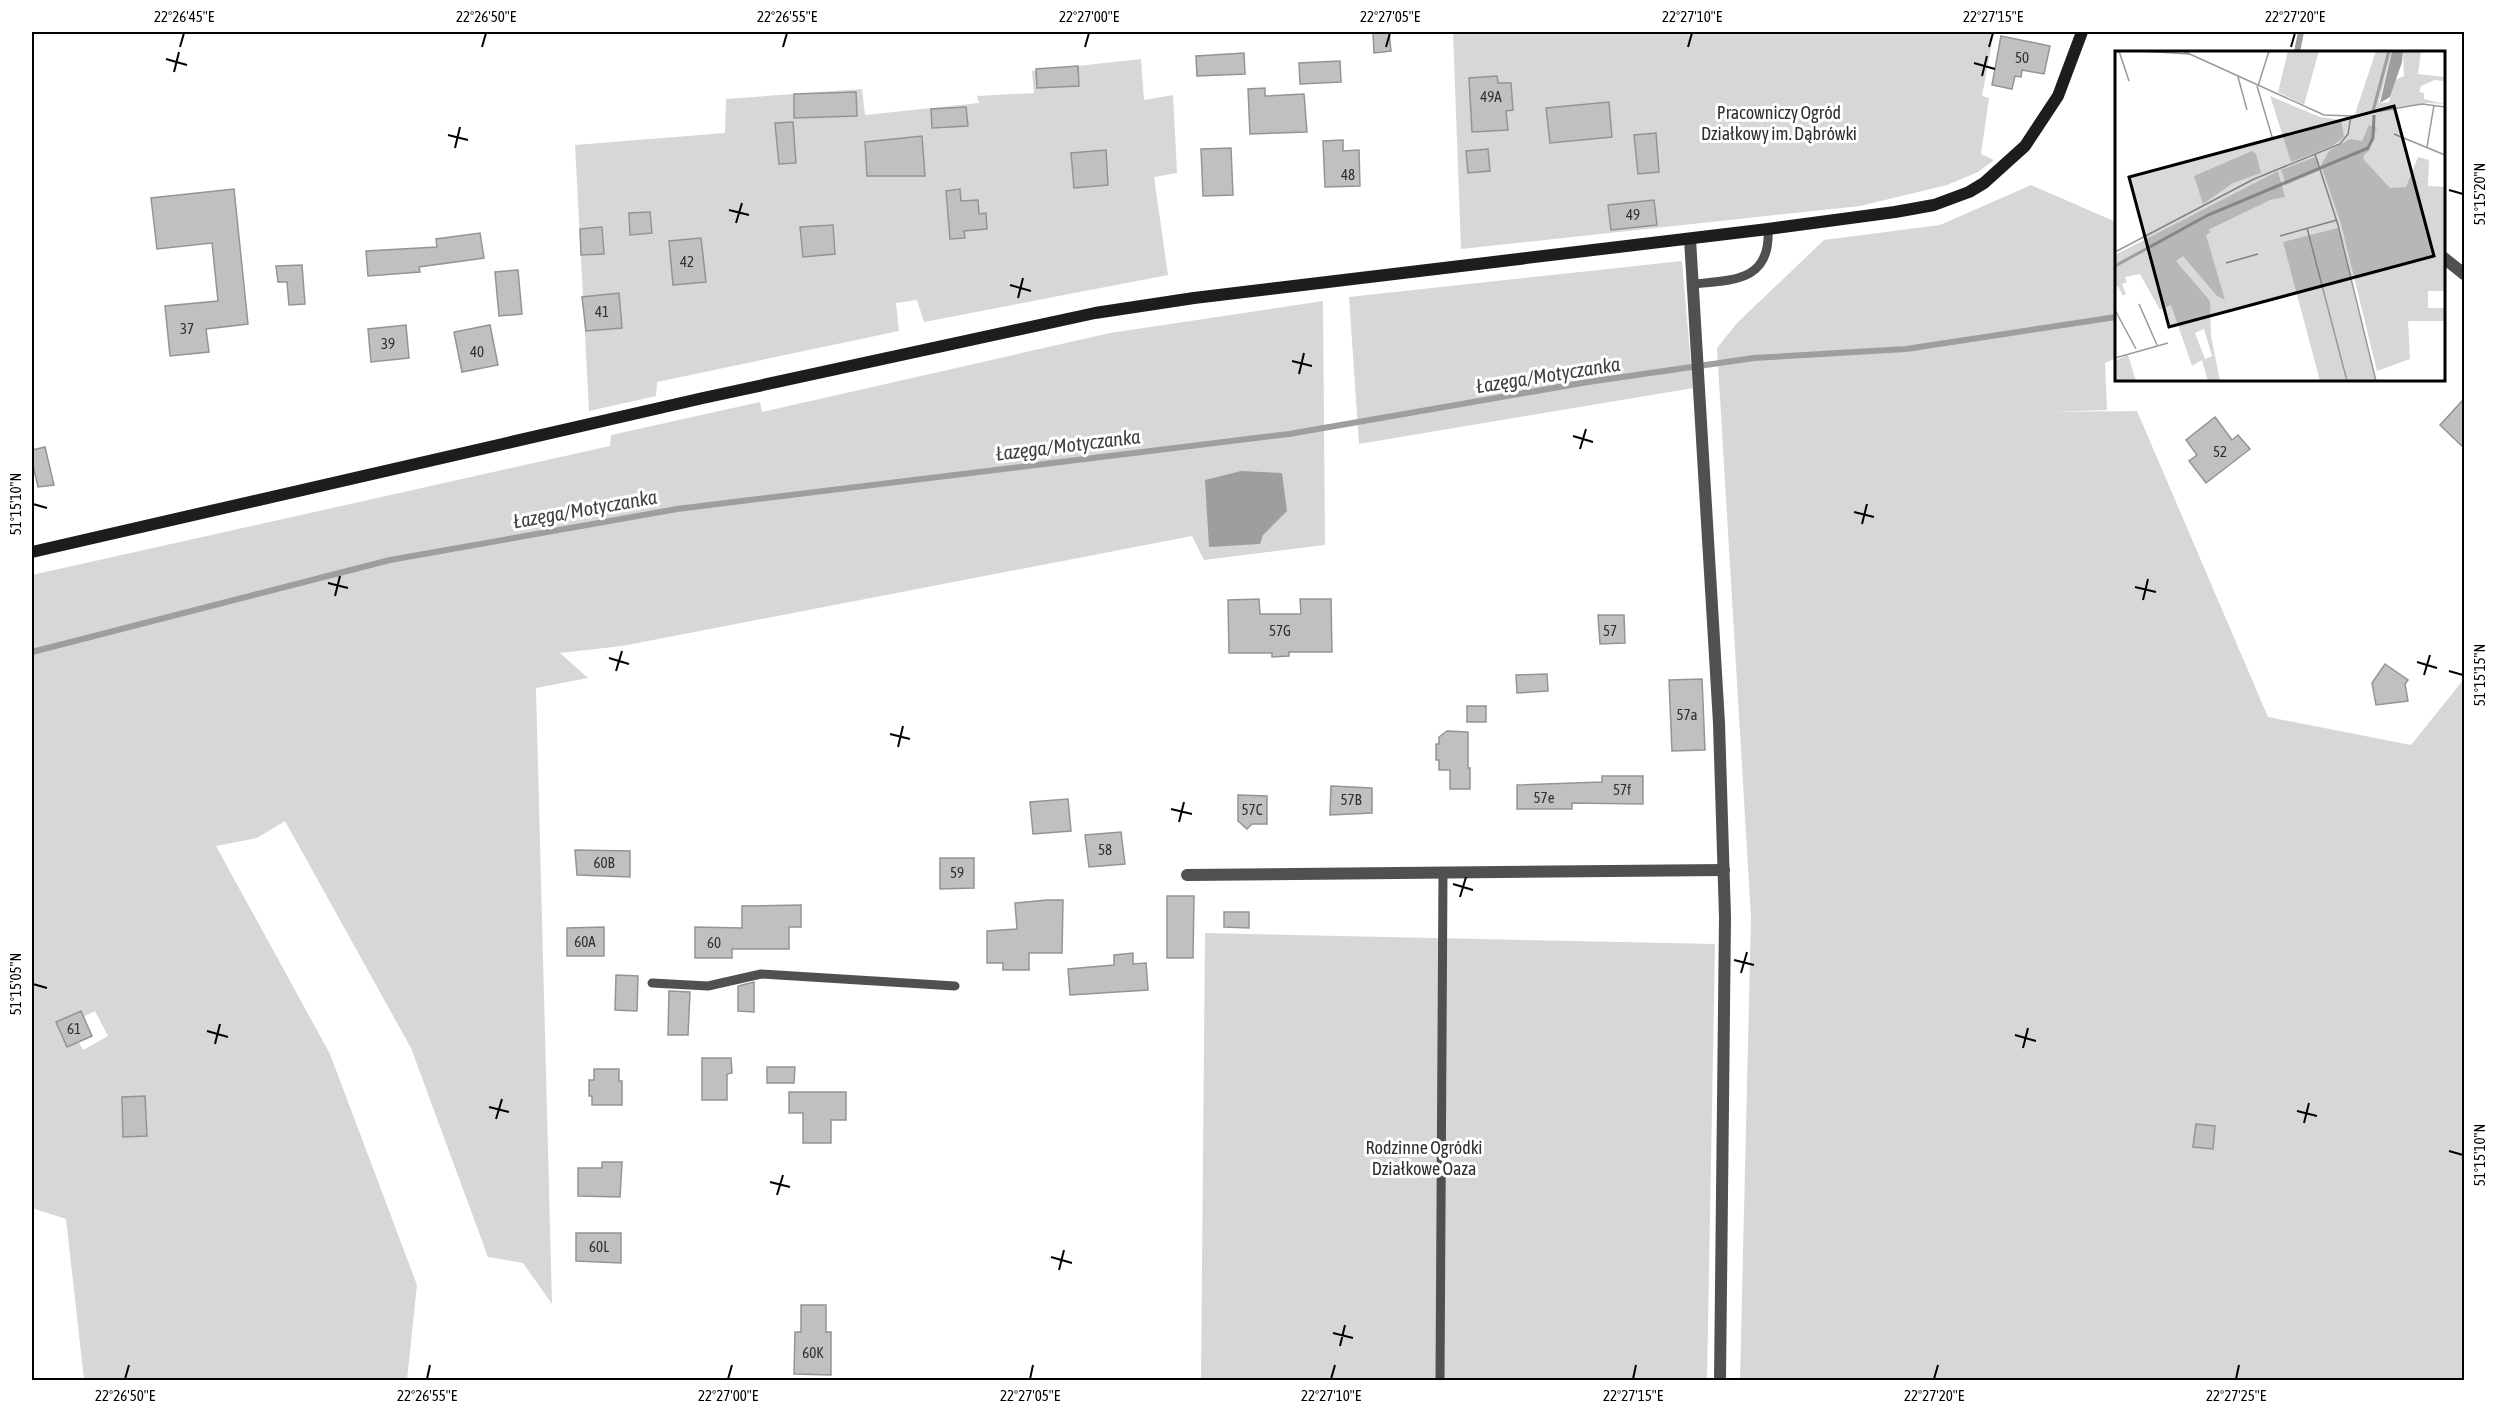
<svg xmlns="http://www.w3.org/2000/svg" width="2496" height="1412" viewBox="0 0 2496 1412" font-family="'Asap Condensed',sans-serif">
  <rect width="100%" height="100%" fill="#fff"/>
  <g fill="#d7d7d7" fill-rule="evenodd">
    <path d="M1453,32H1994L1982,96L1989,98L1981,154L1994,160L1978,172L1947,185L1860,206L1461,249Z"/>
    <path d="M1141,59L1144,100L1173,95L1177,173L1154,177L1168,275L924,322L917,300L896,303L899,331L657,382L656,396L589,411L575,145L725,133L726,99L862,89L865,115L979,103L977,96L1034,93L1032,71Z"/>
    <path d="M2031,185L2116,222V358L2105,363L2107,410L2053,412L2137,411L2268,717L2411,745L2464,679V1380H1740L1751,917L1717,348L1737,323L1824,240L1940,225Z"/>
    <path d="M1682,261L1693,388L1359,444L1349,297Z"/>
    <path d="M1323,301L1325,545L1204,560L1192,536L622,646L560,653L588,678L536,688L552,1304L523,1263L488,1257L411,1048L285,821L257,838L216,846L330,1054L417,1285L407,1380H84L66,1219L32,1208V575L610,446L611,435L760,402L762,412L1110,333ZM95,1011L108,1036L83,1050L69,1024Z"/>
    <path d="M1205,933L1715,944L1707,1380H1201Z"/>
  </g>
  <path fill="#9e9e9e" d="M1241,471L1282,473L1287,511L1263,535L1260,544L1209,547L1205,480Z"/>
  <g fill="none" stroke-linecap="round" stroke-linejoin="round">
    <g stroke="#9e9e9e" stroke-width="6">
      <path d="M2297,52L2301,32"/>
      <path d="M32,652L390,560L677,509L1289,434L1588,382L1754,358L1906,349L2116,317"/>
    </g>
  </g>
  <g fill="#c0c0c0" stroke="#949494" stroke-width="1.5">
    <path d="M1373,32H1389L1391,51L1374,53Z"/>
    <path d="M2001,36L2050,46L2044,74L2022,70L2021,77L2015,76L2012,89L1992,85Z"/>
    <path d="M1244,53L1245,74L1197,76L1196,56Z"/>
    <path d="M1340,61L1341,82L1300,84L1299,63Z"/>
    <path d="M1078,66L1079,86L1037,88L1036,69Z"/>
    <path d="M1497,76L1498,83H1511L1513,110L1506,111L1508,130L1472,132L1469,78Z"/>
    <path d="M1265,88V96L1304,94L1307,132L1250,134L1248,89Z"/>
    <path d="M856,92L857,116L794,118V94Z"/>
    <path d="M1609,102L1612,137L1550,143L1546,108Z"/>
    <path d="M966,107L968,126L932,128L931,109Z"/>
    <path d="M793,122L796,163L779,164L775,123Z"/>
    <path d="M1656,133L1659,172L1638,174L1634,135Z"/>
    <path d="M922,136L925,176H867L865,142Z"/>
    <path d="M1343,140V151L1359,150L1360,186L1325,187L1323,141Z"/>
    <path d="M1231,148L1233,195L1203,196L1201,149Z"/>
    <path d="M1488,149L1490,171L1468,173L1466,151Z"/>
    <path d="M1106,150L1108,185L1074,188L1071,153Z"/>
    <path d="M234,189L248,324L206,329L209,352L170,356L165,306L218,301L212,243L157,249L151,198Z"/>
    <path d="M960,189L961,201L978,200L979,214L986,213L987,229L964,231L965,238L950,239L946,191Z"/>
    <path d="M1654,200L1657,225L1611,230L1608,205Z"/>
    <path d="M650,212L652,233L630,235L629,213Z"/>
    <path d="M833,225L835,254L803,257L800,227Z"/>
    <path d="M602,227L604,254L581,255L580,229Z"/>
    <path d="M480,233L484,258L419,267L420,272L368,276L366,251L437,247L436,239Z"/>
    <path d="M701,238L706,282L673,285L669,241Z"/>
    <path d="M302,265L305,304L289,305L287,282H278L276,266Z"/>
    <path d="M518,270L522,314L499,316L495,272Z"/>
    <path d="M619,293L622,328L586,331L582,297Z"/>
    <path d="M406,325L409,358L371,362L368,329Z"/>
    <path d="M490,325L498,365L462,372L454,332Z"/>
    <path d="M2464,399V448L2440,425Z"/>
    <path d="M2215,417L2232,440L2238,435L2250,449L2206,483L2189,461L2197,455L2186,440Z"/>
    <path d="M45,447L54,485L38,487L32,461V450Z"/>
    <path d="M1259,599L1260,614H1301L1300,599H1331L1332,652H1289V656L1272,657V653H1229L1228,600Z"/>
    <path d="M1598,615H1624L1625,643L1600,644Z"/>
    <path d="M2385,664L2408,680L2405,684L2408,701L2376,705L2372,683Z"/>
    <path d="M1547,674L1548,691L1517,693L1516,675Z"/>
    <path d="M1702,679L1705,750L1672,751L1669,680Z"/>
    <rect x="1467" y="706" width="19" height="16"/>
    <path d="M1447,731L1468,732V768H1470V789H1450V770H1439V760H1436V744H1439V737Z"/>
    <path d="M1602,776H1643V804L1572,803V809H1517V785L1602,782Z"/>
    <path d="M1331,786L1372,788V813L1330,815Z"/>
    <path d="M1238,795L1267,796V824H1252L1247,829L1238,821Z"/>
    <path d="M1068,799L1071,831L1033,834L1030,802Z"/>
    <path d="M1121,832L1125,864L1089,867L1085,835Z"/>
    <path d="M575,850L630,851V877L577,875Z"/>
    <path d="M940,858H974V888L940,889Z"/>
    <path d="M1167,896H1194L1193,958H1167Z"/>
    <path d="M1047,900H1063L1062,953H1029V970H1003V963H987V931L1017,929L1015,903Z"/>
    <path d="M801,905V927H789V949H732V958H695V927L742,928V906Z"/>
    <path d="M1224,912H1249V928L1224,927Z"/>
    <path d="M604,927V956H567V928Z"/>
    <path d="M1133,953V964L1146,963L1148,990L1070,995L1068,969L1114,965V955Z"/>
    <path d="M616,975L638,976L637,1011L615,1010Z"/>
    <path d="M754,982V1012L738,1011V986Z"/>
    <path d="M669,991L690,992L688,1035H668Z"/>
    <path d="M81,1011L92,1036L67,1047L56,1022Z"/>
    <path d="M702,1058H731L732,1073L727,1074V1100H702Z"/>
    <path d="M767,1067H795L794,1083H767Z"/>
    <path d="M594,1069H619V1081H622V1105H592V1096H589V1080H594Z"/>
    <path d="M789,1092H846V1120H831V1143H803V1113H789Z"/>
    <path d="M145,1096L147,1136L123,1137L122,1097Z"/>
    <path d="M2196,1124L2215,1126L2213,1149L2193,1147Z"/>
    <path d="M602,1162H622L620,1197L578,1196V1168H602Z"/>
    <path d="M576,1233H621V1263L576,1261Z"/>
    <path d="M801,1305H826V1332H831V1375L794,1374L795,1332H801Z"/>
  </g>
  <g fill="none" stroke-linecap="round" stroke-linejoin="round">
    <g stroke="#505050" stroke-width="9">
      <path d="M1694,284C1734,280 1771,281 1768,229"/>
      <path d="M652,983L708,986L761,974L955,986"/>
      <path d="M1440,1380L1443,872"/>
    </g>
    <g stroke="#505050" stroke-width="12">
      <path d="M1690,239L1719,723L1725,917L1720,1380"/>
      <path d="M2444,258L2464,274"/>
      <path d="M1187,875L1724,870"/>
    </g>
    <path stroke="#1d1d1d" stroke-width="12" d="M32,552L703,398L1095,313L1194,298L1768,229L1895,212L1934,205L1969,192L1984,183L2025,146L2058,96L2082,32"/>
  </g>
  <path fill="none" stroke="#000" stroke-width="2" d="M180,47L184,33M482,47L486,33M783,47L787,33M1085,47L1089,33M1386,47L1390,33M1688,47L1692,33M1989,47L1993,33M2291,47L2295,33M166,59L187,65M1974,63L1995,69M174,72L179,52M1982,76L1987,56M448,135L468,140M455,148L460,127M2449,190L2463,194M729,210L749,215M736,223L742,203M1010,285L1031,291M1018,298L1023,278M1292,361L1312,366M1299,374L1304,353M1573,436L1593,442M1580,449L1586,429M33,504L47,508M1854,512L1874,517M1862,524L1867,504M328,583L348,588M2135,587L2156,592M335,596L340,576M2143,600L2148,579M609,658L629,664M2417,662L2437,668M616,671L622,651M2449,671L2463,675M2424,675L2430,655M890,734L910,739M898,747L903,726M1171,809L1192,814M1179,822L1184,802M1453,884L1473,890M1460,897L1466,877M1734,960L1754,965M1741,973L1747,952M33,984L47,988M207,1031L228,1037M2015,1035L2036,1041M215,1044L220,1024M2023,1048L2028,1028M489,1107L509,1112M2297,1111L2317,1116M496,1119L502,1099M2304,1123L2309,1103M2449,1151L2463,1155M770,1182L790,1187M777,1195L783,1175M1051,1257L1072,1263M1059,1270L1064,1250M1333,1333L1353,1338M1340,1346L1345,1325M125,1379L129,1365M427,1379L430,1365M728,1379L732,1365M1030,1379L1033,1365M1331,1379L1335,1365M1633,1379L1636,1365M1934,1379L1938,1365M2236,1379L2239,1365"/>
  <g text-anchor="middle" stroke-width="6" stroke-linejoin="round" paint-order="stroke">
    <g font-size="15" fill="#303030">
      <text x="2022" y="63">50</text>
      <text x="1491" y="102">49A</text>
      <text x="1348" y="180">48</text>
      <text x="1633" y="220">49</text>
      <text x="687" y="267">42</text>
      <text x="602" y="317">41</text>
      <text x="187" y="334">37</text>
      <text x="388" y="349">39</text>
      <text x="477" y="357">40</text>
      <text x="2220" y="457">52</text>
      <text x="1280" y="636">57G</text>
      <text x="1610" y="636">57</text>
      <text x="1687" y="720">57a</text>
      <text x="1622" y="795">57f</text>
      <text x="1544" y="803">57e</text>
      <text x="1351" y="805">57B</text>
      <text x="1252" y="815">57C</text>
      <text x="1105" y="855">58</text>
      <text x="604" y="868">60B</text>
      <text x="957" y="878">59</text>
      <text x="585" y="947">60A</text>
      <text x="714" y="948">60</text>
      <text x="74" y="1034">61</text>
      <text x="599" y="1252">60L</text>
      <text x="813" y="1358">60K</text>
    </g>
    <g font-size="18" fill="#2e2e2e" stroke="#fff">
      <text x="1779" y="119">Pracowniczy Ogród<tspan x="1779" dy="21">Działkowy im. Dąbrówki</tspan></text>
      <text x="1424" y="1154">Rodzinne Ogródki<tspan x="1424" dy="21">Działkowe Oaza</tspan></text>
    </g>
    <g font-size="20" font-style="italic" fill="#3f3f3f" stroke="#fff">
      <text transform="translate(1548 375) rotate(-9)" y="7">Łazęga/Motyczanka</text>
      <text transform="translate(1068 445) rotate(-7)" y="7">Łazęga/Motyczanka</text>
      <text transform="translate(585 509) rotate(-10)" y="7">Łazęga/Motyczanka</text>
    </g>
  </g>
  <g transform="translate(2115 51)">
    <rect width="330" height="330" fill="#fff"/>
    <path d="M173,0H204L189,54L163,41ZM261,0H277L264,52L274,51L280,29L289,25L288,0H306L303,23L330,26V35L328,30L320,29L306,35L304,41L309,42V48L330,53L313,52L240,63ZM155,45L205,66L226,69L229,86L217,95L176,111ZM254,74L262,77L253,95L255,99L248,105L249,109L275,137L291,136L303,106L314,109L313,135L330,136V240H313V257H330V270H293L295,308L262,320L226,173L206,114L214,100L235,88L247,90ZM137,100L141,103L146,122L118,132L88,153L79,125ZM200,106L205,119L171,134L166,119ZM163,120L170,146L155,149L93,179L96,181L91,184L110,249L102,245L68,205L61,210L95,250L96,285L105,330H93L87,309L77,315L56,254L45,259L25,223L10,226L12,231L7,233L11,243L8,245L3,235L0,237V204ZM89,278L97,305L90,308L80,282ZM223,177L261,330H205L168,191ZM13,304L21,330H0V310Z" fill="#d7d7d7" fill-rule="evenodd"/>
    <path d="M277,0H288L287,11L275,46L265,52Z" fill="#9e9e9e"/>
    <path fill="none" stroke="#9e9e9e" stroke-width="3" d="M258,60L274,0M0,215L93,164L253,97L258,87L259,64"/>
    <path fill="none" stroke="#999" stroke-width="1.5" d="M4,0L14,30M25,0L75,3M68,0L209,64L236,65L307,53L330,56M123,26L132,59M142,35L158,89M143,35L154,0M279,83L330,104M312,96L319,54M200,103L223,174L261,330M192,177L232,330M165,185L222,169M0,201L139,128L225,93L233,83L236,65M111,212L143,203M24,253L42,294M0,259L21,298M0,307L53,292"/>
    <path fill="#000" fill-opacity="0.15" stroke="#000" stroke-width="3" d="M279,55L319,205L54,276L14,126Z"/>
    <rect width="330" height="330" fill="none" stroke="#000" stroke-width="3"/>
  </g>
  <rect width="2496" height="1412" fill="none" stroke="#ffffff" stroke-width="66"/>
  <rect x="33" y="33" width="2430" height="1346" fill="none" stroke="#000" stroke-width="2"/>
  <g font-size="15" text-anchor="middle" fill="#000">
    <text x="184" y="22">22°26'45"E</text>
    <text x="486" y="22">22°26'50"E</text>
    <text x="787" y="22">22°26'55"E</text>
    <text x="1089" y="22">22°27'00"E</text>
    <text x="1390" y="22">22°27'05"E</text>
    <text x="1692" y="22">22°27'10"E</text>
    <text x="1993" y="22">22°27'15"E</text>
    <text x="2295" y="22">22°27'20"E</text>
    <text transform="translate(2480 194) rotate(-90)" y="5">51°15'20"N</text>
    <text transform="translate(16 504) rotate(-90)" y="5">51°15'10"N</text>
    <text transform="translate(2480 675) rotate(-90)" y="5">51°15'15"N</text>
    <text transform="translate(16 984) rotate(-90)" y="5">51°15'05"N</text>
    <text transform="translate(2480 1155) rotate(-90)" y="5">51°15'10"N</text>
    <text x="125" y="1401">22°26'50"E</text>
    <text x="427" y="1401">22°26'55"E</text>
    <text x="728" y="1401">22°27'00"E</text>
    <text x="1030" y="1401">22°27'05"E</text>
    <text x="1331" y="1401">22°27'10"E</text>
    <text x="1633" y="1401">22°27'15"E</text>
    <text x="1934" y="1401">22°27'20"E</text>
    <text x="2236" y="1401">22°27'25"E</text>
  </g>
</svg>
